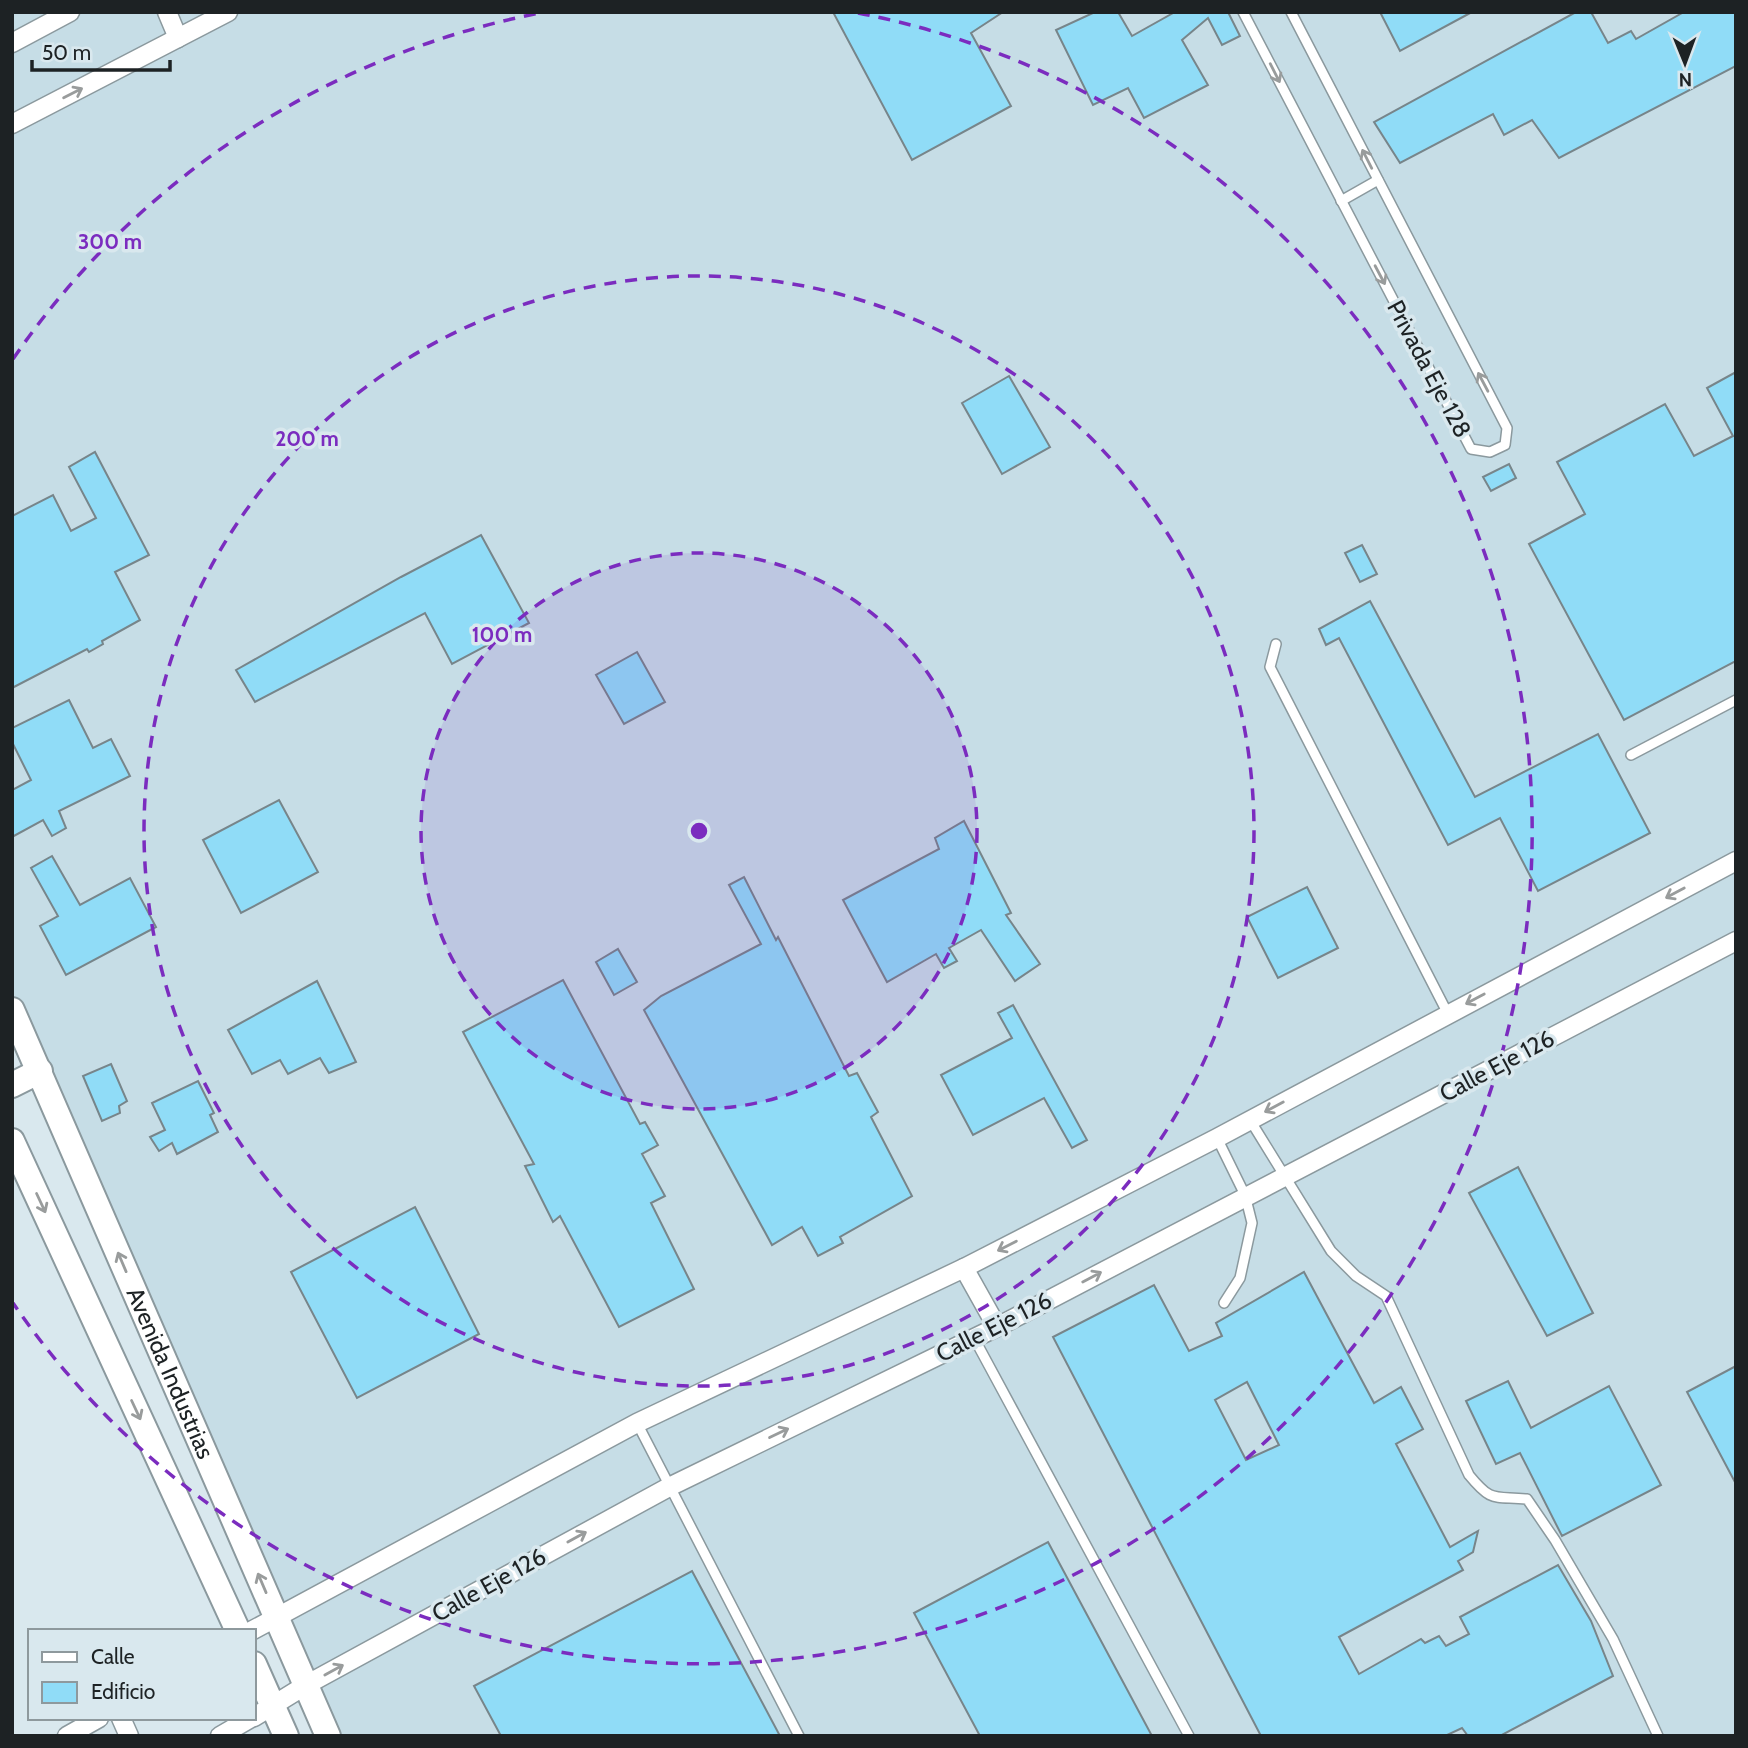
<svg xmlns="http://www.w3.org/2000/svg" width="1748" height="1748" viewBox="0 0 1748 1748" font-family="Cabin,sans-serif">
  <rect width="100%" height="100%" fill="#d9e8ee"/>
  <path fill="#c6dde6" d="M12,12H1736V1736H336L12,998Z"/>
  <g fill="#90dcf7" stroke="#77858a" stroke-width="2" fill-rule="evenodd">
    <path d="M833,12H1003L971,33L1011,106L912,160Z"/>
    <path d="M1095,12H1118L1132,36L1175,12H1228L1240,36L1222,45L1208,18L1182,40L1208,85L1144,118L1128,88L1093,105L1056,30Z"/>
    <path d="M1380,12H1472L1400,51Z"/>
    <path d="M1576,12H1591L1608,43L1631,31L1636,39L1684,12H1736V66L1559,158L1532,120L1504,135L1493,114L1400,163L1374,122Z"/>
    <path d="M1736,372V661L1624,720L1529,544L1585,514L1557,462L1665,404L1694,456L1733,436L1707,388Z"/>
    <path d="M1009,376L1050,447L1002,474L962,403Z"/>
    <path d="M95,452L149,555L115,572L140,620L102,641L103,644L89,652L87,649L12,688V516L53,495L71,531L96,518L69,467Z"/>
    <path d="M1509,464L1516,478L1491,491L1483,477Z"/>
    <path d="M481,535L529,623L452,664L425,613L255,702L236,670L401,577Z"/>
    <path d="M1362,545L1377,574L1360,582L1345,553Z"/>
    <path d="M1370,601L1475,797L1598,734L1650,833L1538,891L1500,818L1448,845L1339,638L1326,645L1319,629Z"/>
    <path d="M637,652L665,702L624,724L596,675Z"/>
    <path d="M69,700L93,748L111,739L130,776L59,811L66,828L52,836L43,820L12,837V790L31,780L12,742V728Z"/>
    <path d="M279,800L318,872L241,913L203,840Z"/>
    <path d="M964,821L1011,913L1006,915L1040,964L1015,981L981,930L949,948L957,961L944,968L936,954L887,982L843,900L939,849L935,838Z"/>
    <path d="M52,856L80,905L130,878L156,927L66,975L40,926L58,916L31,868Z"/>
    <path d="M744,877L776,940L778,937L849,1076L857,1073L878,1112L871,1117L912,1196L840,1237L843,1243L818,1256L802,1227L772,1245L644,1010L661,996L761,944L729,885Z"/>
    <path d="M1307,887L1338,948L1278,978L1247,917Z"/>
    <path d="M618,949L637,982L614,995L596,962Z"/>
    <path d="M563,980L640,1124L645,1122L658,1145L642,1154L665,1196L651,1203L694,1289L619,1327L560,1216L553,1222L525,1166L534,1164L463,1032Z"/>
    <path d="M317,981L356,1062L329,1073L320,1058L288,1074L280,1060L252,1074L228,1030Z"/>
    <path d="M1013,1005L1087,1140L1072,1148L1044,1098L973,1135L941,1075L1012,1038L998,1013Z"/>
    <path d="M111,1064L127,1101L119,1106L120,1113L102,1121L83,1076Z"/>
    <path d="M198,1081L214,1113L210,1115L218,1132L177,1154L172,1143L159,1151L150,1137L165,1130L152,1103Z"/>
    <path d="M1518,1167L1593,1313L1547,1336L1469,1193Z"/>
    <path d="M415,1207L479,1334L357,1398L291,1272Z"/>
    <path d="M1304,1272L1374,1403L1401,1387L1423,1429L1396,1444L1450,1547L1478,1531L1473,1552L1458,1561L1463,1570L1339,1637L1359,1674L1421,1639L1425,1643L1439,1636L1446,1646L1469,1634L1460,1617L1558,1565L1591,1621L1613,1676L1500,1736H1468L1462,1728L1445,1736H1261L1053,1337L1154,1285L1189,1351L1222,1336L1216,1323ZM1247,1382L1279,1445L1246,1460L1215,1400Z"/>
    <path d="M1736,1366V1484L1687,1392Z"/>
    <path d="M1508,1381L1531,1428L1609,1386L1661,1485L1562,1536L1520,1453L1496,1464L1466,1401Z"/>
    <path d="M1048,1542L1152,1736H980L914,1613Z"/>
    <path d="M692,1571L780,1736H501L474,1686Z"/>
  </g>
  <g fill="none" stroke-linecap="round" stroke-linejoin="round">
    <g stroke="#8b999e" stroke-width="12">
      <g id="service">
        <path d="M1243,12L1471,449L1490,452L1505,445L1507,428L1291,12"/>
        <path d="M1341,201L1378,180"/>
        <path d="M1276,644L1270,667L1448,1014"/>
        <path d="M1631,755L1736,700"/>
        <path d="M1250,1120L1331,1251L1356,1276L1386,1296L1469,1475C1492,1503 1493,1496 1527,1499L1555,1540L1613,1639L1658,1736"/>
        <path d="M1217,1138L1245,1195L1252,1223L1240,1278L1224,1303"/>
        <path d="M974,1338L1189,1736"/>
        <path d="M637,1423L799,1736"/>
      </g>
    </g>
    <g stroke="#8b999e" stroke-width="21">
      <g id="minor">
        <path d="M167,12L178,38"/>
        <path d="M12,43L70,12"/>
        <path d="M12,124L228,12"/>
        <path d="M964,1268L997,1327"/>
        <path d="M251,1631L637,1423L964,1268L1217,1138L1736,861"/>
        <path d="M254,1717L306,1685L669,1487L997,1327L1736,941"/>
        <path d="M121,1718L129,1736"/>
        <path d="M67,1736L99,1718"/>
        <path d="M220,1736L251,1718"/>
      </g>
    </g>
    <g stroke="#8b999e" stroke-width="28">
      <g id="secondary">
        <path id="s1" d="M12,1010L328,1736"/>
        <path d="M12,1085L40,1071"/>
        <path d="M12,1141L238,1631"/>
        <path d="M254,1664L286,1736"/>
      </g>
    </g>
    <use href="#service" stroke="#fff" stroke-width="9"/>
    <use href="#minor" stroke="#fff" stroke-width="18"/>
    <use href="#secondary" stroke="#fff" stroke-width="24"/>
  </g>
  <defs><path id="oneway-shaft" d="M-6 0H5M1.5-3L5.5 0L1.5 3" fill="none" stroke-width="1.6" stroke-linecap="round" stroke-linejoin="round" transform="scale(1.75)"/></defs>
  <g stroke="#999c9c">
    <use href="#oneway-shaft" transform="translate(1275 73) rotate(63)"/>
    <use href="#oneway-shaft" transform="translate(73 93) rotate(-27)"/>
    <use href="#oneway-shaft" transform="translate(1367 159) rotate(-117)"/>
    <use href="#oneway-shaft" transform="translate(1380 275) rotate(62)"/>
    <use href="#oneway-shaft" transform="translate(1483 382) rotate(-118)"/>
    <use href="#oneway-shaft" transform="translate(1675 893) rotate(152)"/>
    <use href="#oneway-shaft" transform="translate(1475 999) rotate(152)"/>
    <use href="#oneway-shaft" transform="translate(1274 1107) rotate(152)"/>
    <use href="#oneway-shaft" transform="translate(41 1203) rotate(65)"/>
    <use href="#oneway-shaft" transform="translate(1007 1246) rotate(153)"/>
    <use href="#oneway-shaft" transform="translate(122 1262) rotate(-113)"/>
    <use href="#oneway-shaft" transform="translate(1092 1277) rotate(-28)"/>
    <use href="#oneway-shaft" transform="translate(136 1410) rotate(65)"/>
    <use href="#oneway-shaft" transform="translate(779 1433) rotate(-26)"/>
    <use href="#oneway-shaft" transform="translate(577 1537) rotate(-29)"/>
    <use href="#oneway-shaft" transform="translate(262 1583) rotate(-113)"/>
    <use href="#oneway-shaft" transform="translate(334 1670) rotate(-29)"/>
  </g>
  <circle cx="699" cy="831" r="278" fill="#7b2cbf" fill-opacity=".12"/>
  <g fill="none" stroke="#7b2cbf" stroke-width="3.5" stroke-dasharray="12 9">
    <circle cx="699" cy="831" r="278"/>
    <circle cx="699" cy="831" r="555"/>
    <path d="M13 359A833 833 0 0 1 540 13M858 13A833 833 0 1 1 13 1303"/>
  </g>
  <g text-anchor="middle" stroke-width="7" stroke-linejoin="round" paint-order="stroke">
    <g font-size="24" fill="#1d2224" stroke="#d9e8ee">
      <text transform="translate(1429 369) rotate(62)" y="8">Privada Eje 128</text>
      <text transform="translate(1497 1066) rotate(-28)" y="8">Calle Eje 126</text>
      <text transform="translate(994 1327) rotate(-27)" y="8">Calle Eje 126</text>
      <text dy="8" stroke="none"><textPath href="#s1" startOffset="396">Avenida Industrias</textPath></text>
      <text transform="translate(489 1585) rotate(-29)" y="8">Calle Eje 126</text>
    </g>
  </g>
  <circle cx="699" cy="831" r="10" fill="#7b2cbf" stroke="#d9e8ee" stroke-width="3.5"/>
  <g font-size="21" text-anchor="middle" font-weight="bold" fill="#7b2cbf" stroke="#d9e8ee" stroke-width="7" stroke-linejoin="round" paint-order="stroke">
    <text x="110" y="249">300 m</text>
    <text x="307" y="446">200 m</text>
    <text x="502" y="642">100 m</text>
  </g>
  <rect width="1748" height="1748" fill="none" stroke="#1d2224" stroke-width="28"/>
  <rect x="28" y="1629" width="228" height="91" fill="#d9e8ee" stroke="#8e999d" stroke-width="2"/>
  <rect x="42" y="1652" width="35" height="10" fill="#ffffff" stroke="#8e999d" stroke-width="2"/>
  <text x="91" y="1664" font-size="21" fill="#1d2224">Calle</text>
  <rect x="42" y="1682" width="35" height="21" fill="#90dcf7" stroke="#8e999d" stroke-width="2"/>
  <text x="91" y="1699" font-size="21" fill="#1d2224">Edificio</text>
  <g transform="translate(1685 63) rotate(179)" stroke="#d9e8ee" stroke-width="5" paint-order="stroke">
  <path d="M0-5L12 26L0 18L-12 26Z" fill="#1d2224"/>
  <text y="-10" font-size="19" font-weight="bold" text-anchor="middle" fill="#1d2224">N</text>
  </g>
  <path d="M32 60v10h138v-10" fill="none" stroke="#1d2224" stroke-width="3.5"/>
  <text x="42" y="60" font-size="21" fill="#1d2224" stroke="#d9e8ee" stroke-width="5" paint-order="stroke">50 m</text>
</svg>
